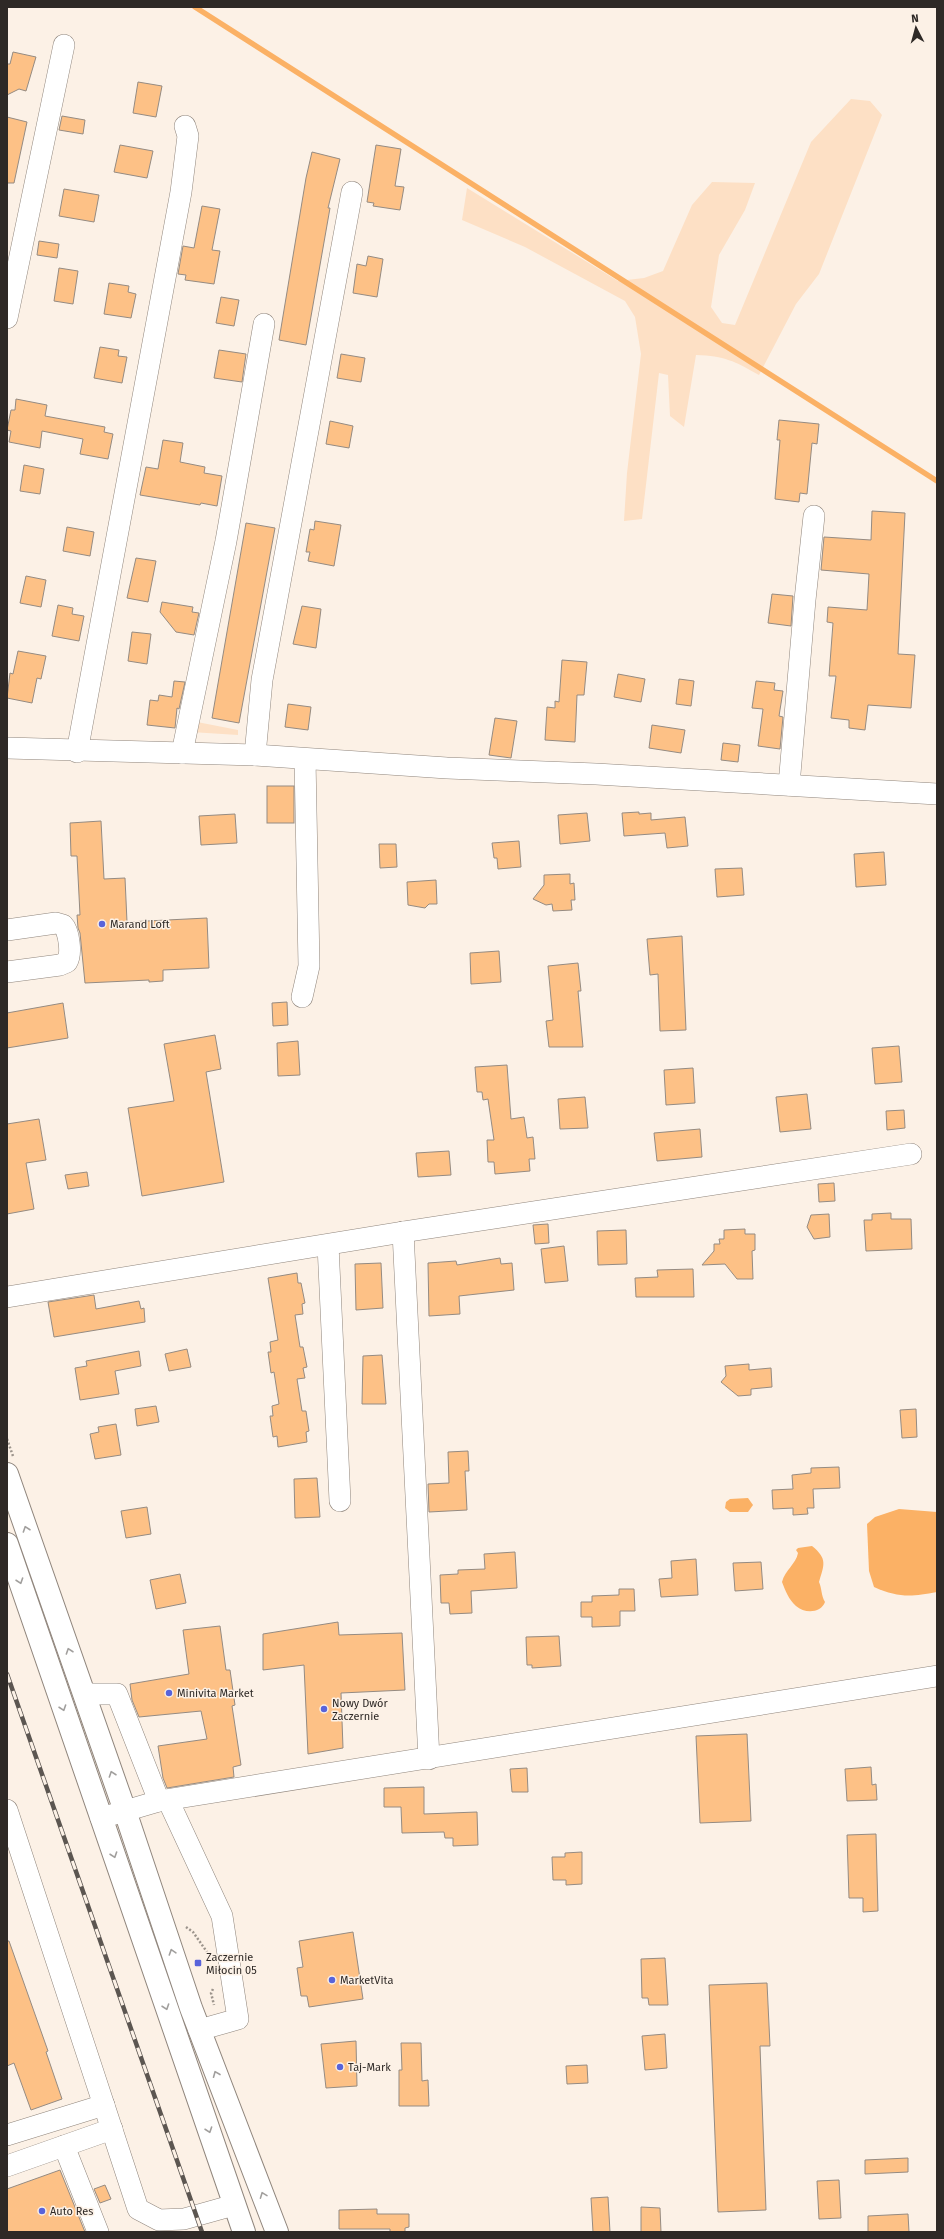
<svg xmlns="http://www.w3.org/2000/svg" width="944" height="2239" viewBox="0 0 944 2239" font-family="'Fira Sans',sans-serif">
  <rect width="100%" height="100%" fill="#fcf1e6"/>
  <g fill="#fde0c5">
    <path d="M851,99L870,101L882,115L819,274L796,304L759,375C734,361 725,356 696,355L684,427L670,416L668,375L659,373L642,519L624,521L627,473L641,354L635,317L625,301L525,247L462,220L467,188L618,281L644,278L663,271L692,205L712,182L755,183L745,210L719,255L711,307L722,323L735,325L811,142Z"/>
    <path d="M192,721L238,730V735L191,732Z"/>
  </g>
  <g fill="#fbb165">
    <path d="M748,1498L753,1505L748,1512H730L725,1508L726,1502L730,1499Z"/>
    <path d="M899,1509L937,1512V1592C911,1597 899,1598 874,1587L869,1571L867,1524L875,1517Z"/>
    <path d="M812,1546C828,1559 824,1565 819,1582C822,1589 821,1595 825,1602C821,1613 805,1614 796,1606C789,1600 785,1590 782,1582C785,1570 796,1564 798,1553L796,1550L798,1548Z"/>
  </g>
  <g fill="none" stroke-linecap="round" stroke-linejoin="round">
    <path stroke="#fbb165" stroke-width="5.5" d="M195,7L937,481"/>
  </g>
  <g fill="#fdc186" stroke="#958b82">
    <path d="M13,52L36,57L26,91L19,89L7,95V64H10Z"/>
    <path d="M138,82L162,86L156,117L133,113Z"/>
    <path d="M62,116L85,120L83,134L59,130Z"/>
    <path d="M7,117L27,122L14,183H7Z"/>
    <path d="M120,145L153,151L147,178L114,172Z"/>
    <path d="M376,145L401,149L395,186L404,187L400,210L373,206L374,203L367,202Z"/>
    <path d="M312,152L340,159L328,208H330L306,345L279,340L306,178Z"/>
    <path d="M64,189L99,195L94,222L59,216Z"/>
    <path d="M202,206L220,209L212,250L220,251L214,284L185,280L186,275L178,274L183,246L194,248Z"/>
    <path d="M39,241L59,244L57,258L37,255Z"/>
    <path d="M368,256L383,259L377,297L353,293L357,264L366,266Z"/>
    <path d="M59,268L78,271L73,304L54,301Z"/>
    <path d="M109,283L129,286L128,292L136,294L131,318L104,314Z"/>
    <path d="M221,297L239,300L234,326L216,323Z"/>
    <path d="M100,347L119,350L118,356L127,357L122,383L94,378Z"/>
    <path d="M219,350L246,354L242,382L214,378Z"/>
    <path d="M341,354L365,358L361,382L337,378Z"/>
    <path d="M16,399L47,405L45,416L105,427L104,432L113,434L108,459L80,454L83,439L42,431L40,448L9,442L11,431L7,430L11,410H15Z"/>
    <path d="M779,420L819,424L817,444L812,443L807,494L800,493L799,502L775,499L780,440H777Z"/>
    <path d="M330,421L353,426L349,448L326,444Z"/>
    <path d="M163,440L183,443L180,462L205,467L204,473L222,476L217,506L201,503L200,505L140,495L146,467L158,469Z"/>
    <path d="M24,465L44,469L40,494L20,491Z"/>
    <path d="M872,511L905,513L898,654L915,655L911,708L868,705L865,730L849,728V720L831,718L836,676H829L833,623L827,622L828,607L867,610L869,574L821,570L824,537L871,540Z"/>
    <path d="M315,521L341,525L334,566L308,561L310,552H306L310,529L314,530Z"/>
    <path d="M246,523L275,528L239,723L212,718Z"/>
    <path d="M67,527L94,532L90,556L63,551Z"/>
    <path d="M136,558L156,561L148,602L127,598Z"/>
    <path d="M26,576L46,580L41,607L20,603Z"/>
    <path d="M772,594L793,596L791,626L768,623Z"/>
    <path d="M162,602L193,607L192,612L199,613L194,635L176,632L160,612Z"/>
    <path d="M58,605L73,608L72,614L84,616L79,641L52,636Z"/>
    <path d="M302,606L321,609L316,648L293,644Z"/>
    <path d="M132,632L151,634L147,664L128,661Z"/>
    <path d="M18,651L46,656L41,679L37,678L32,703L7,698L10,673L13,674Z"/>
    <path d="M562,660L587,662L584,695H577L575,742L545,740L547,707L555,708V701L559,702Z"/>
    <path d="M618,674L645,679L641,702L614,697Z"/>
    <path d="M679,679L694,681L691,706L676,704Z"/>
    <path d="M174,681L185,682L179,709L177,708L175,728L147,725L150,700L158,701L159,695L172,697Z"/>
    <path d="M756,681L775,683L774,690L783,691L779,716L783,717L780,749L758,746L763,709L752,708Z"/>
    <path d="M288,704L311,707L308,730L285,727Z"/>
    <path d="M495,718L517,721L511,758L489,755Z"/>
    <path d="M652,725L685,730L681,753L649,748Z"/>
    <path d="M723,743L740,745L738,762L721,760Z"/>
    <rect x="267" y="786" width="27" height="37"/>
    <path d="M639,812V814L651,813V820L685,817L688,846L667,848L665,833L624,836L622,813Z"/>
    <path d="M587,813L590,841L560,844L558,815Z"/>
    <path d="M235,814L237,843L201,845L199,816Z"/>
    <path d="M101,821L104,879L125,878L127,922L207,918L209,968L163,970V981L149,982V980L85,983L80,933L78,928L77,915H80L77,856H71L70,823Z"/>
    <path d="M519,841L521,867L498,869L497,858H494L492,843Z"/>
    <path d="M379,844H396L397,867L380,868Z"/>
    <path d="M884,852L886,885L856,887L854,854Z"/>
    <path d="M742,868L744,895L717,897L715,869Z"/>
    <path d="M570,874V884L574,883L575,900H571L572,910L553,911L552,904L546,905L533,899L544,885V875Z"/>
    <path d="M436,880L437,904H429L425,908L408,905L407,882Z"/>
    <path d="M682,936L686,1030L660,1031L658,974L650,975L647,939Z"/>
    <path d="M499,951L501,982L471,984L470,953Z"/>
    <path d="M578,963L581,991H578L583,1047H549L546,1021L553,1020L548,966Z"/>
    <path d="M287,1002L288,1025L273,1026L272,1003Z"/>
    <path d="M63,1003L68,1038L7,1048V1013Z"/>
    <path d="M215,1035L221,1069L206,1072L224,1182L142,1196L128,1108L174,1101L164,1044Z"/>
    <path d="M298,1041L300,1075L278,1076L277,1043Z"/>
    <path d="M899,1046L902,1082L875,1084L872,1048Z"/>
    <path d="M507,1065L511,1119L524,1117L527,1138L533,1137L535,1159H529L530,1171L495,1174L494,1162H488L487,1140H494L488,1099L483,1100L482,1092H477L475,1067Z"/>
    <path d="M693,1068L695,1103L666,1105L664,1070Z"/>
    <path d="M807,1094L811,1129L780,1132L776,1097Z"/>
    <path d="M585,1097L588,1128L560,1129L558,1099Z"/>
    <path d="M904,1110L905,1128L887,1130L886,1111Z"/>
    <path d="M39,1119L46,1160L26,1163L34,1209L7,1214V1124Z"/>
    <path d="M700,1129L702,1157L657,1161L654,1133Z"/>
    <path d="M449,1151L451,1175L418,1177L416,1153Z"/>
    <path d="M87,1172L89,1186L68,1189L65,1175Z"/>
    <path d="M834,1183L835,1201L819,1202L818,1184Z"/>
    <path d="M891,1213V1219H911L912,1249L866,1251L864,1220H872V1214Z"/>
    <path d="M829,1214L830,1237L814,1239L807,1227L811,1215Z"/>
    <path d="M548,1224L549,1243L535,1244L533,1225Z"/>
    <path d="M745,1229V1234H755V1250L752,1251L753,1279H737L725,1264L702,1265L714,1251V1244H720L719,1239H724V1230Z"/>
    <path d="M626,1230L627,1264L598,1265L597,1231Z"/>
    <path d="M564,1246L568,1281L545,1283L541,1249Z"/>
    <path d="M500,1258L501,1264L512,1263L514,1290L459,1296L460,1314L429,1316L428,1263L456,1261L457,1265Z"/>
    <path d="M381,1263L383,1308L356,1310L355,1264Z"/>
    <path d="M693,1269L694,1297H636L635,1278L658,1277L657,1270Z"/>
    <path d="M297,1273L298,1283H301L305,1303L302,1304L303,1314L295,1315L300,1347H303L307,1367L303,1368L305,1378L297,1379L302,1411H306L309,1431L306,1432L307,1442L278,1447L277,1436L273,1437L270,1416H273L272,1406L279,1404L274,1372L271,1373L268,1352H271L270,1342L278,1340L268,1278Z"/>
    <path d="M94,1295L96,1309L139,1301L141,1309L144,1308L145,1322L54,1337L48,1302Z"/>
    <path d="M187,1349L191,1367L169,1371L165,1354Z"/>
    <path d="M139,1351L141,1366L115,1371L119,1394L80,1400L75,1368L87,1366L86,1361Z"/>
    <path d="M382,1355L386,1404H362L363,1356Z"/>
    <path d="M749,1364V1370L771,1368L772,1387L751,1389V1395L738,1396L721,1382L726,1376L725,1366Z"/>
    <path d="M156,1406L159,1422L137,1426L135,1409Z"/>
    <path d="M916,1409L917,1437L902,1438L900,1410Z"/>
    <path d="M116,1424L121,1455L95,1459L90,1434L99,1432L98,1427Z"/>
    <path d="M468,1451L469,1471H465L467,1510L429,1512L428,1484L449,1483L448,1452Z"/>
    <path d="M839,1467L840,1488L813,1489L814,1508H807L808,1514L793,1515V1508L773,1509L772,1490L793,1489L792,1475L811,1473V1468Z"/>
    <path d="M317,1478L320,1517L295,1518L294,1479Z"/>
    <path d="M147,1507L151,1534L126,1538L121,1511Z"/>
    <path d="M515,1552L517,1588L471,1591L472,1613L450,1614L449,1603H441L440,1575L458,1574V1570L485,1569L484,1554Z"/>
    <path d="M696,1559L698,1595L661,1597L659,1579L672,1578L671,1561Z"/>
    <path d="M761,1562L763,1589L735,1591L733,1563Z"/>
    <path d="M180,1574L186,1603L156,1609L150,1580Z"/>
    <path d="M619,1589H634L635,1611H620V1626L592,1627V1617H581V1602H592V1596L619,1595Z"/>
    <path d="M338,1622L339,1635L402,1633L405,1690L341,1693L343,1748L308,1754L304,1665L263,1670V1634Z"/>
    <path d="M220,1626L226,1670H230L235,1705L232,1706L241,1765L233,1767L234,1777L167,1788L163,1778L158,1746L207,1739L201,1711L139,1717L132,1700L130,1684L189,1674L183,1630Z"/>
    <path d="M559,1636L561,1666L532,1668V1665H527L526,1637Z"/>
    <path d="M747,1734L751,1821L700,1823L696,1736Z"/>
    <path d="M871,1767L872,1785L876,1784L877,1800L847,1801L845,1769Z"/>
    <path d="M527,1768L528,1792H512L510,1769Z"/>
    <path d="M424,1787V1814L477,1812L478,1845L453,1846V1838H445L444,1832L402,1833L401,1807H384V1788Z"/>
    <path d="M876,1834L878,1911L863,1912V1898H849L847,1835Z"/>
    <path d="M582,1852V1884L566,1885V1880H553L552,1857H565V1853Z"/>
    <path d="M353,1932L363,1999L309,2007L307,1996H301L297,1968L303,1967L299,1941Z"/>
    <path d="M7,1941H9L48,2051L46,2052L62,2099L31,2110L14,2063L7,2066Z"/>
    <path d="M665,1958L668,2005H649L648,1998H642L641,1959Z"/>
    <path d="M767,1983L770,2046H760L766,2210L718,2212L709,1985Z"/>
    <path d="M665,2034L667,2068L645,2070L642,2036Z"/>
    <path d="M356,2041L357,2086L326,2088L321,2044Z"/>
    <path d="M401,2043H421L422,2081L428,2080L429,2106H399V2070H402Z"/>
    <path d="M587,2065L588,2083L567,2084L566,2066Z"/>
    <path d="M908,2158V2172L865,2174V2160Z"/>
    <path d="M60,2170L85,2232H7V2189Z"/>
    <path d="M839,2180L841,2218L819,2219L817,2181Z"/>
    <path d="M105,2185L111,2199L100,2203L94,2189Z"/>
    <path d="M608,2197L610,2232H593L591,2198Z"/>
    <path d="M641,2207L660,2208L661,2232H641Z"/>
    <path d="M377,2209V2214H409V2227L405,2228V2232H390V2229H339V2210Z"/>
    <path d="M908,2214L909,2232H868V2216Z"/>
  </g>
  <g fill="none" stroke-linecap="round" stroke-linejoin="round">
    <g stroke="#90867d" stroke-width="22">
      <g id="minor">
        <path d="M7,318L64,45"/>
        <path d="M7,748L255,755L447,768L596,774L937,794"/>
        <path d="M77,752L181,192L188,136L185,126"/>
        <path d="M182,753L226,541L264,324"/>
        <path d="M255,755L262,680L352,192"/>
        <path d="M789,785L805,600L814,516"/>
        <path d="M7,930L56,923L63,925C69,931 72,954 67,962L60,965L7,972"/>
        <path d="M302,997L309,966L305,759"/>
        <path d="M403,1232L429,1759"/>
        <path d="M328,1245L340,1501"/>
        <path d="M7,1297L403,1232L911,1154"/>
        <path d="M84,1694H117L159,1801"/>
        <path d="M168,1800L222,1916L238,2019L199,2030"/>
        <path d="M7,1810L138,2209L159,2220L184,2219L234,2205"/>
        <path d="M101,1818L159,1801L937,1676"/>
        <path d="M7,2135L104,2105"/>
        <path d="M64,2146L98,2232"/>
        <path d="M7,2166L112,2129"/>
      </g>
    </g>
    <g stroke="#90867d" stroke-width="24">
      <g id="major">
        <path d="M7,1474L125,1811L191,2008L277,2232"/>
        <path d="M7,1544L244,2232"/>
      </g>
    </g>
    <g stroke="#9c948c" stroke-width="2.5" stroke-dasharray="2 2" stroke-linecap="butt">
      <path d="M7,1439L13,1456"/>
      <path d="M186,1927L193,1932L207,1952"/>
      <path d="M213,1989L211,1993L214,2005"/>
    </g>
    <use href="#minor" stroke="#fff" stroke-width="21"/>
    <use href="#major" stroke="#fff" stroke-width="22"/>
    <g stroke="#5c5651" stroke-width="4.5">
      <path id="rail" d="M7,1674L202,2232"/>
    </g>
    <use href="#rail" stroke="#fcf1e6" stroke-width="3" stroke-dasharray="9" stroke-linecap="butt"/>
  </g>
  <defs><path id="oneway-chevron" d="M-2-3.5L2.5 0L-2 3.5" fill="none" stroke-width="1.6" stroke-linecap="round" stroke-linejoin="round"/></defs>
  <g stroke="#a19f9d">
    <use href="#oneway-chevron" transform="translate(26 1529) rotate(-109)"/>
    <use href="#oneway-chevron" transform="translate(20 1581) rotate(71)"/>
    <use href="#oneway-chevron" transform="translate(69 1651) rotate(-109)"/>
    <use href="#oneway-chevron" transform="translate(63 1708) rotate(71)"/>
    <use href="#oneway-chevron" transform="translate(112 1774) rotate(-109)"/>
    <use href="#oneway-chevron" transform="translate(114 1855) rotate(71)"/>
    <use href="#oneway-chevron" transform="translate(172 1952) rotate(-108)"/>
    <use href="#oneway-chevron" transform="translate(166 2007) rotate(71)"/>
    <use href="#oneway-chevron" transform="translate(216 2074) rotate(-112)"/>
    <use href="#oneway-chevron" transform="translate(209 2130) rotate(71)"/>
    <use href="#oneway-chevron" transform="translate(263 2195) rotate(-111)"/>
  </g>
  <g fill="#5963da" stroke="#fcf1e6" stroke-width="1.5">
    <circle cx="102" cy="924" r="4"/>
    <circle cx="169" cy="1693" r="4"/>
    <circle cx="324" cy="1709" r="4"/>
    <rect x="194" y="1959" width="8" height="8" rx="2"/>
    <circle cx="332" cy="1980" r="4"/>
    <circle cx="340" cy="2067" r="4"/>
    <circle cx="42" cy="2211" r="4"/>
  </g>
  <g text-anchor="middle" stroke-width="3" stroke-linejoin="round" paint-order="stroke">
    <g font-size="11" fill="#2e2926" stroke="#fcf1e6" text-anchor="start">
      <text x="110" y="928">Marand Loft</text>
      <text x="177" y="1697">Minivita Market</text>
      <text x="332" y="1707">Nowy Dwór<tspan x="332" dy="13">Zaczernie</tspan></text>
      <text x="206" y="1961">Zaczernie<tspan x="206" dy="13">Miłocin 05</tspan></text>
      <text x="340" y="1984">MarketVita</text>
      <text x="348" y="2071">Taj-Mark</text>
      <text x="50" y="2215">Auto Res</text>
    </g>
  </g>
  <rect width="944" height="2239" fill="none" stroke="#2e2926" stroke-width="16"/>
  <g transform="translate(916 28) rotate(354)" stroke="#fcf1e6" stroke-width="3" paint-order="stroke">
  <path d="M0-3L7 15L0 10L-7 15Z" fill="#2e2926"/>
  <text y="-6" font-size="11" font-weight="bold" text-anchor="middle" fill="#2e2926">N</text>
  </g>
</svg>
